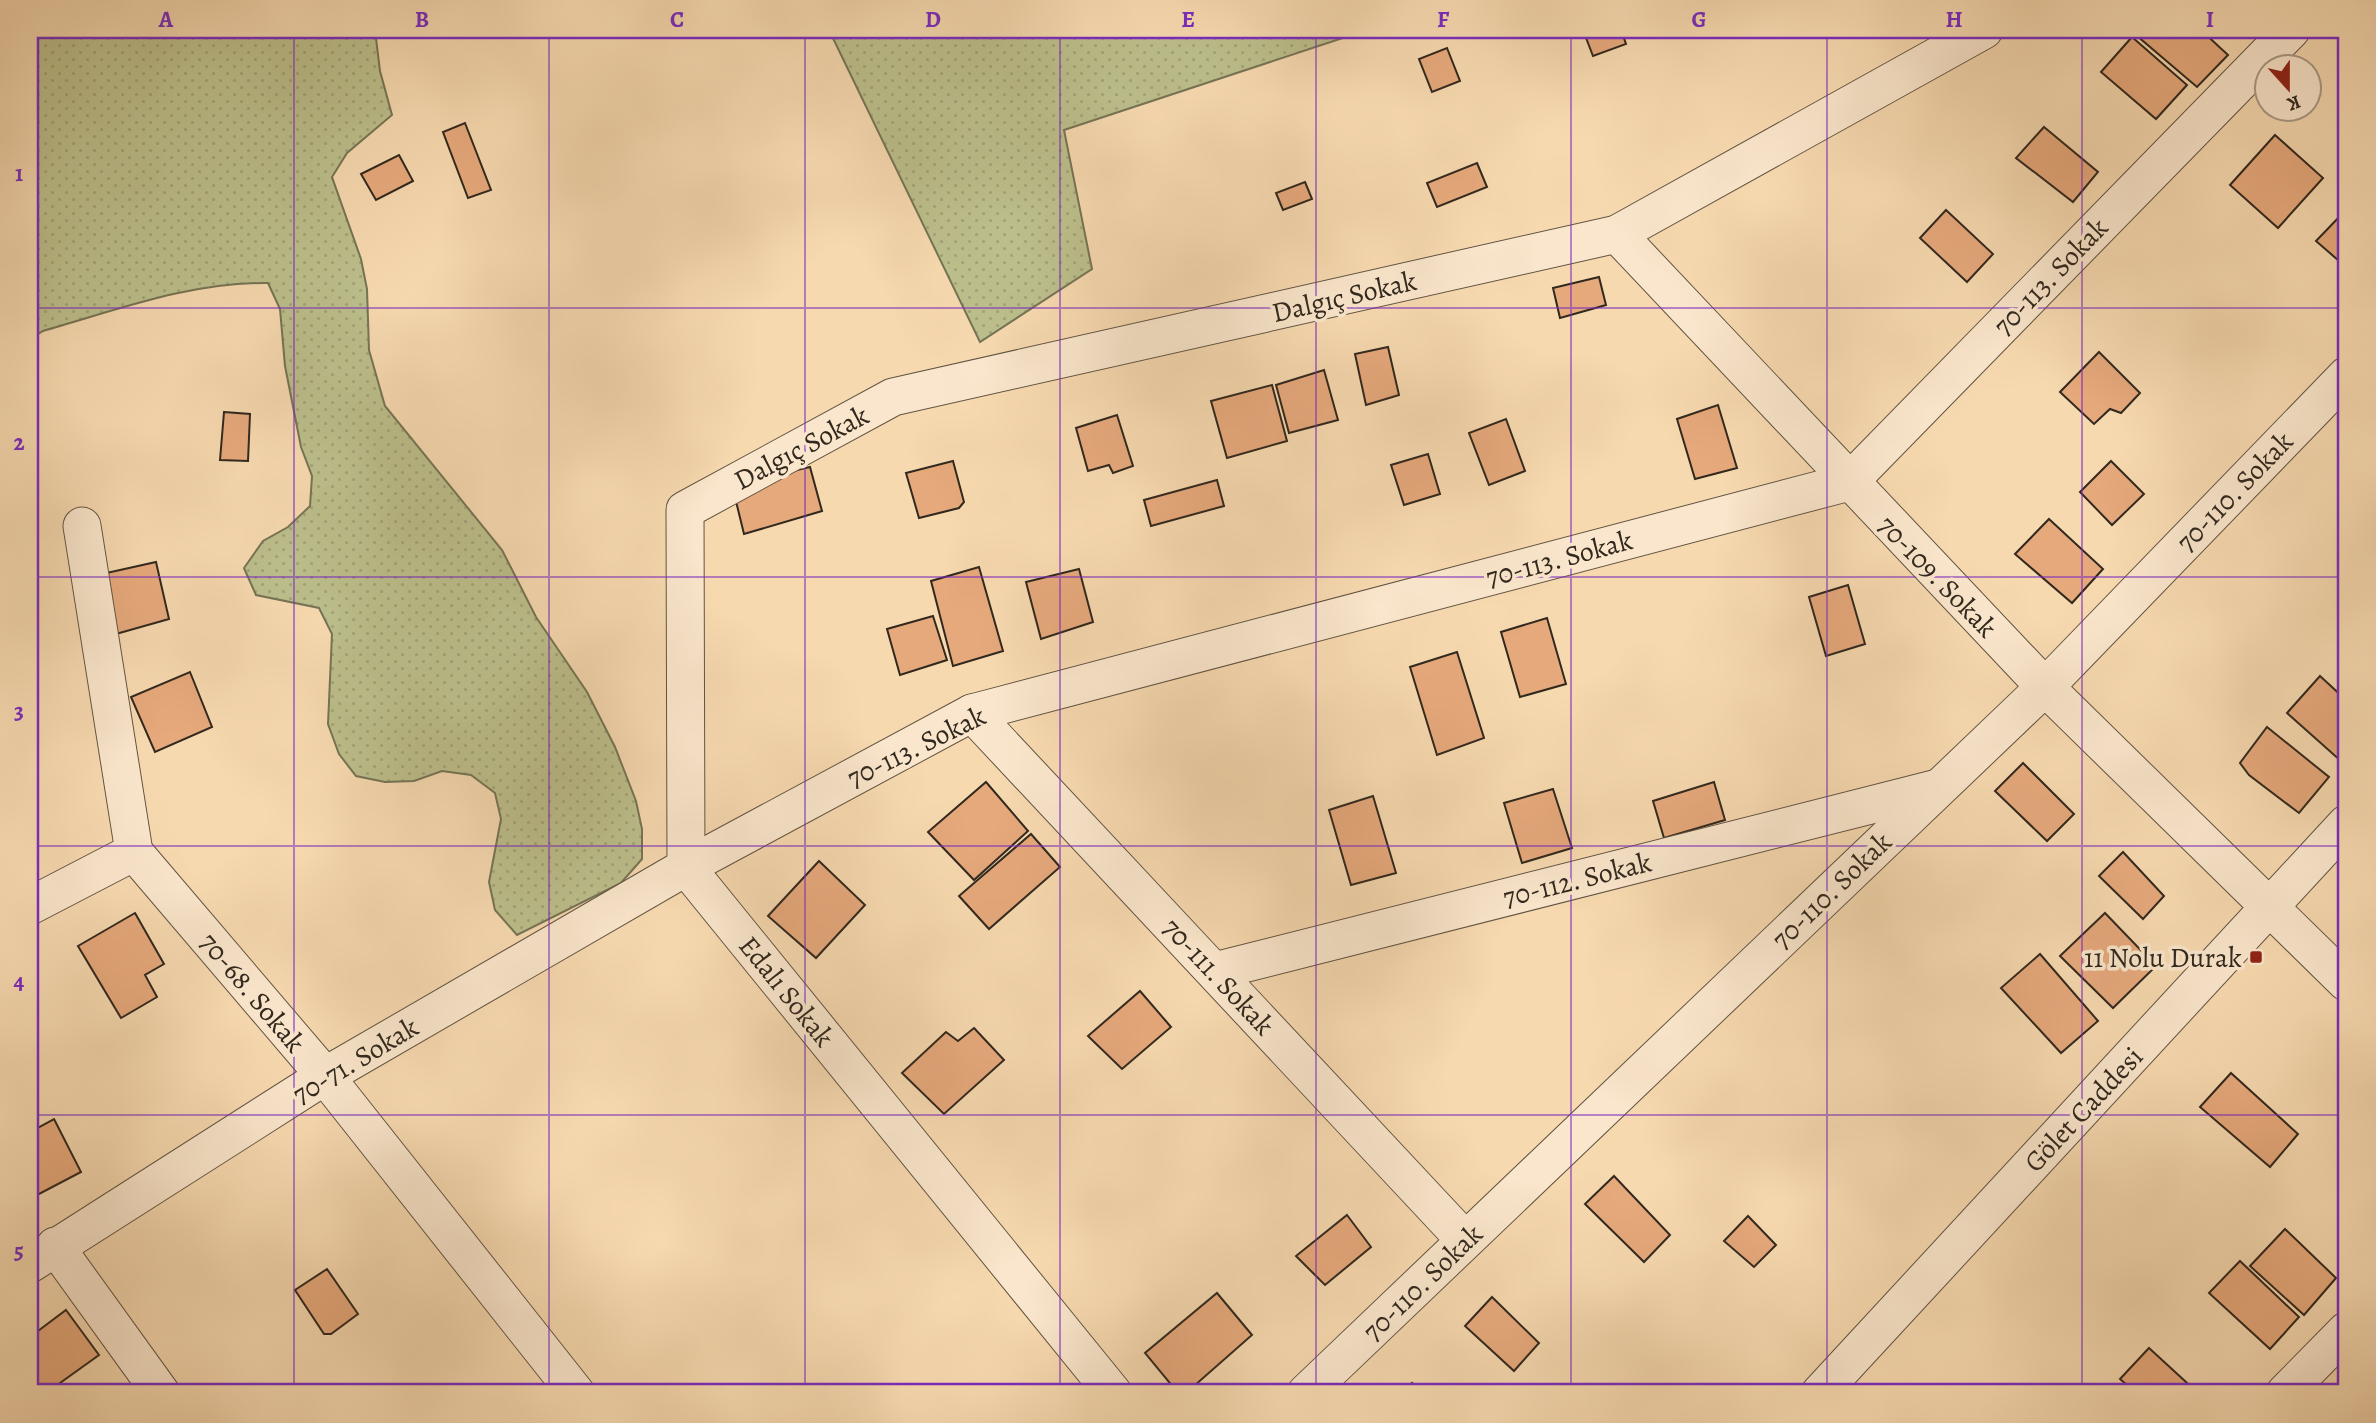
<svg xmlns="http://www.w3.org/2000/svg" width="2376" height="1423" viewBox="0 0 2376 1423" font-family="Alegreya,serif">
  <defs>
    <pattern id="grass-dots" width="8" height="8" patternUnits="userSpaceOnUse" patternTransform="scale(1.75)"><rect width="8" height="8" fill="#bcbf8c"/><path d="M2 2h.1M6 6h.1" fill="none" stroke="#a2a478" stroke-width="1.8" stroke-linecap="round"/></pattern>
  </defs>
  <rect width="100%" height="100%" fill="#f7d9b0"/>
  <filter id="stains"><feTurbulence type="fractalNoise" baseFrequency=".00286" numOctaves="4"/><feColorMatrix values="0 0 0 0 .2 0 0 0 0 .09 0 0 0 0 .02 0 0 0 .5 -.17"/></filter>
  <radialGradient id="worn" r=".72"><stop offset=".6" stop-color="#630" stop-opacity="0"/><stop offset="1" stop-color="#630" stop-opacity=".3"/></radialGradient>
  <g fill="url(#grass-dots)" stroke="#767455" stroke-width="2">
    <path d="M30,30H375L380,71L392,115L347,153L332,177L361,259L367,289L369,350L385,406L502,550L536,617L587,692L615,747L636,801L642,829V859L621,883L517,935L495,910L489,882L501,819L495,793L471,775L442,771L414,781L385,782L356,776L339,754L328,724L332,634L319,608L256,595L244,568L263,541L288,527L310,506L312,476L301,447L285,366L280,309L268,283C190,282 117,310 43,331L30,339Z"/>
    <path d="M829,30H1367L1064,130L1092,269L980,342Z"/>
  </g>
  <g fill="#e6a97c" stroke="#31281e" stroke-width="2">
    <path d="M1583,30H1621L1626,44L1593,56Z"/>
    <path d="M2140,30H2201L2228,55L2197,87L2136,35Z"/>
    <path d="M2132,37L2187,85L2156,119L2101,72Z"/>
    <path d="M1447,48L1460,81L1432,92L1419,59Z"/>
    <path d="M465,123L491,190L468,198L443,132Z"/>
    <path d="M2044,127L2098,172L2073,202L2016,158Z"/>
    <path d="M2275,135L2323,178L2278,228L2230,185Z"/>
    <path d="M399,155L413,181L376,200L361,174Z"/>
    <path d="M1477,163L1487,187L1437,207L1427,183Z"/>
    <path d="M1305,182L1312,199L1283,210L1276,193Z"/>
    <path d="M1946,210L1993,254L1967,282L1920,238Z"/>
    <path d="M2343,213L2346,216V267L2316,241Z"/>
    <path d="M1599,277L1606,305L1560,318L1553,288Z"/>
    <path d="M1388,347L1399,395L1366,405L1355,354Z"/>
    <path d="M2099,352L2140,393L2121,413L2110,409L2094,424L2060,392Z"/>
    <path d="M1324,370L1338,420L1289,433L1276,385Z"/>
    <path d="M1272,385L1287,441L1227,458L1211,401Z"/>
    <path d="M1718,405L1737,468L1695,479L1677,419Z"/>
    <path d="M224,412L250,414L248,461L220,460Z"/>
    <path d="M1117,415L1133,466L1113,473L1109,465L1088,471L1076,428Z"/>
    <path d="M1506,419L1525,471L1489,485L1469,433Z"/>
    <path d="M1428,454L1440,494L1404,505L1391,465Z"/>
    <path d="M953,461L964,502L959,508L919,518L906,473Z"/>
    <path d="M2111,461L2144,494L2112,525L2080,492Z"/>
    <path d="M810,467L822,511L744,534L732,485Z"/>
    <path d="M1217,480L1224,506L1151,526L1144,500Z"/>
    <path d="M2049,519L2103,569L2072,603L2015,554Z"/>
    <path d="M156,562L169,619L116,634L102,574Z"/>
    <path d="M979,567L1003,651L953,666L931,581Z"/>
    <path d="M1079,569L1093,622L1041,639L1026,582Z"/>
    <path d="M1848,585L1865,644L1826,656L1809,597Z"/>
    <path d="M933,616L947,660L900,675L887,629Z"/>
    <path d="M1547,618L1566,684L1520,697L1501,632Z"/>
    <path d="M1457,652L1484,738L1437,755L1410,667Z"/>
    <path d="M190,672L212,727L155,752L131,697Z"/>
    <path d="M2320,676L2346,700V761L2342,762L2287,713Z"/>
    <path d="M2267,727L2329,777L2299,813L2249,775L2240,763Z"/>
    <path d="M2023,763L2074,814L2047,841L1995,791Z"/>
    <path d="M986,782L1028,831L974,880L928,832Z"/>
    <path d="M1714,782L1725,820L1664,838L1653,801Z"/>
    <path d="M1553,789L1572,848L1522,863L1504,803Z"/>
    <path d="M1373,796L1396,873L1351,885L1329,810Z"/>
    <path d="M1031,834L1060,867L989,929L959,896Z"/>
    <path d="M2123,852L2164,896L2143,919L2099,876Z"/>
    <path d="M819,861L865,905L816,958L768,916Z"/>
    <path d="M135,913L164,964L145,975L157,997L121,1018L78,946Z"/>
    <path d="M2105,913L2156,966L2113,1008L2060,956Z"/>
    <path d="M2040,954L2098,1021L2061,1053L2001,988Z"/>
    <path d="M1140,991L1171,1027L1122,1069L1088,1036Z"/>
    <path d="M974,1028L1004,1060L944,1114L902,1073L946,1032L958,1041Z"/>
    <path d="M2231,1073L2298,1134L2270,1167L2200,1107Z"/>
    <path d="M54,1119L81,1172L37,1195L30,1179V1132Z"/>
    <path d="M1614,1176L1670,1235L1644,1262L1585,1204Z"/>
    <path d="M1347,1215L1371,1247L1325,1285L1296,1256Z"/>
    <path d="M1748,1216L1776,1245L1754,1267L1724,1241Z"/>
    <path d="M2285,1229L2336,1278L2304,1315L2250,1266Z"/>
    <path d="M2240,1261L2299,1317L2270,1349L2209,1293Z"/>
    <path d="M327,1269L358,1314L331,1334H324L295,1290Z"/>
    <path d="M1217,1293L1252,1335L1186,1393H1178L1145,1353Z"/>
    <path d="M1492,1297L1539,1343L1514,1371L1465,1326Z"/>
    <path d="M66,1310L99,1355L46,1393H37L30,1383V1337Z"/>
    <path d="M2149,1348L2198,1393H2136L2120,1379Z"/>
    <path d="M1412,1383L1422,1393H1401Z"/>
  </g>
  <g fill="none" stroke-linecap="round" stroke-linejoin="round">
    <g stroke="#625442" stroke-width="39">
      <g id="minor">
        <path d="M1617,234L2045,687L2346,982"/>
        <path d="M82,526L134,852L325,1076L576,1393"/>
        <path d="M972,713L1465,1240"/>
        <path d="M30,906L134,852"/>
        <path d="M1215,971L1938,788"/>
        <path d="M55,1246L161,1393"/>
        <path d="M30,1264L325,1076L686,867L972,713L1849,482L2291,30"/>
        <path d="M1113,1393L686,867L685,510L893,397L1617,234L1984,30"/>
        <path d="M1306,1393L2045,687L2346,376"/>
        <path d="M1820,1393L2346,824"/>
        <path d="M2285,1393L2346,1331"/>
      </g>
    </g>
    <use href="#minor" stroke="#fae6cc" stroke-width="37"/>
  </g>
  <path fill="none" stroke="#7b2cbf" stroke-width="2" stroke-opacity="0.55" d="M294,30V1393M549,30V1393M805,30V1393M1060,30V1393M1316,30V1393M1571,30V1393M1827,30V1393M2082,30V1393M30,308H2346M30,577H2346M30,846H2346M30,1115H2346"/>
  <rect fill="#8f2418" stroke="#fae6cc" stroke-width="2.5" x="2249" y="950" width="14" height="14" rx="3.5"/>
  <g text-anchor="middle" stroke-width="7" stroke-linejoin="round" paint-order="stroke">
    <g font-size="28" fill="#31281e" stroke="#fae6cc">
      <text transform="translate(2050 276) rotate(-46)" y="10">70-113. Sokak</text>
      <text transform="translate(1344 296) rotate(-13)" y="10">Dalgıç Sokak</text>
      <text transform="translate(801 447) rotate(-28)" y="10">Dalgıç Sokak</text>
      <text transform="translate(2234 491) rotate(-46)" y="10">70-110. Sokak</text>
      <text transform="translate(1559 558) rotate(-15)" y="10">70-113. Sokak</text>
      <text transform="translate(1938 576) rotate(46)" y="10">70-109. Sokak</text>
      <text transform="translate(916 746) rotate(-26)" y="10">70-113. Sokak</text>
      <text transform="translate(1577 879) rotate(-14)" y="10">70-112. Sokak</text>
      <text transform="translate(1831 890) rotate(-44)" y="10">70-110. Sokak</text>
      <text transform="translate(1219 976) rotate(47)" y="10">70-111. Sokak</text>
      <text transform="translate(787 991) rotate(51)" y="10">Edalı Sokak</text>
      <text transform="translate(253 992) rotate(50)" y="10">70-68. Sokak</text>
      <text transform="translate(355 1060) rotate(-31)" y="10">70-71. Sokak</text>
      <text transform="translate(2083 1109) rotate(-47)" y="10">Gölet Caddesi</text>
      <text transform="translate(1422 1282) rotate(-44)" y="10">70-110. Sokak</text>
    </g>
    <g font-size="28" fill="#31281e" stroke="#fae6cc" text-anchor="end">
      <text x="2242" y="967">11 Nolu Durak</text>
    </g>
  </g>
  <rect width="2376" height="1423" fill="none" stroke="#f7d9b0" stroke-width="77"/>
  <g transform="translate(2288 88) rotate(159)"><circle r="33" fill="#fae6cc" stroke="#aa9a86" stroke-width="2"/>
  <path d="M0-5L12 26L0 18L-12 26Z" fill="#8f2418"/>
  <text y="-10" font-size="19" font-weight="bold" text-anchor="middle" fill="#31281e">K</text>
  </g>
  <rect x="38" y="38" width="2300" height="1346" fill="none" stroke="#7b2cbf" stroke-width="2.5"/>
  <g font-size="23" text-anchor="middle" font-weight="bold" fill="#7b2cbf">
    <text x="166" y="27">A</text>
    <text x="422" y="27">B</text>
    <text x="677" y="27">C</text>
    <text x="933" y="27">D</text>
    <text x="1188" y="27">E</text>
    <text x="1443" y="27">F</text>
    <text x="1699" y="27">G</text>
    <text x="1954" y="27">H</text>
    <text x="2210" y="27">I</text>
    <text x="19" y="181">1</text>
    <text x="19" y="450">2</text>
    <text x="19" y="719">3</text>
    <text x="19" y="989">4</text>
    <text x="19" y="1258">5</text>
  </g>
  <rect width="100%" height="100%" filter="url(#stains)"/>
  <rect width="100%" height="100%" fill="url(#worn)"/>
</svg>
